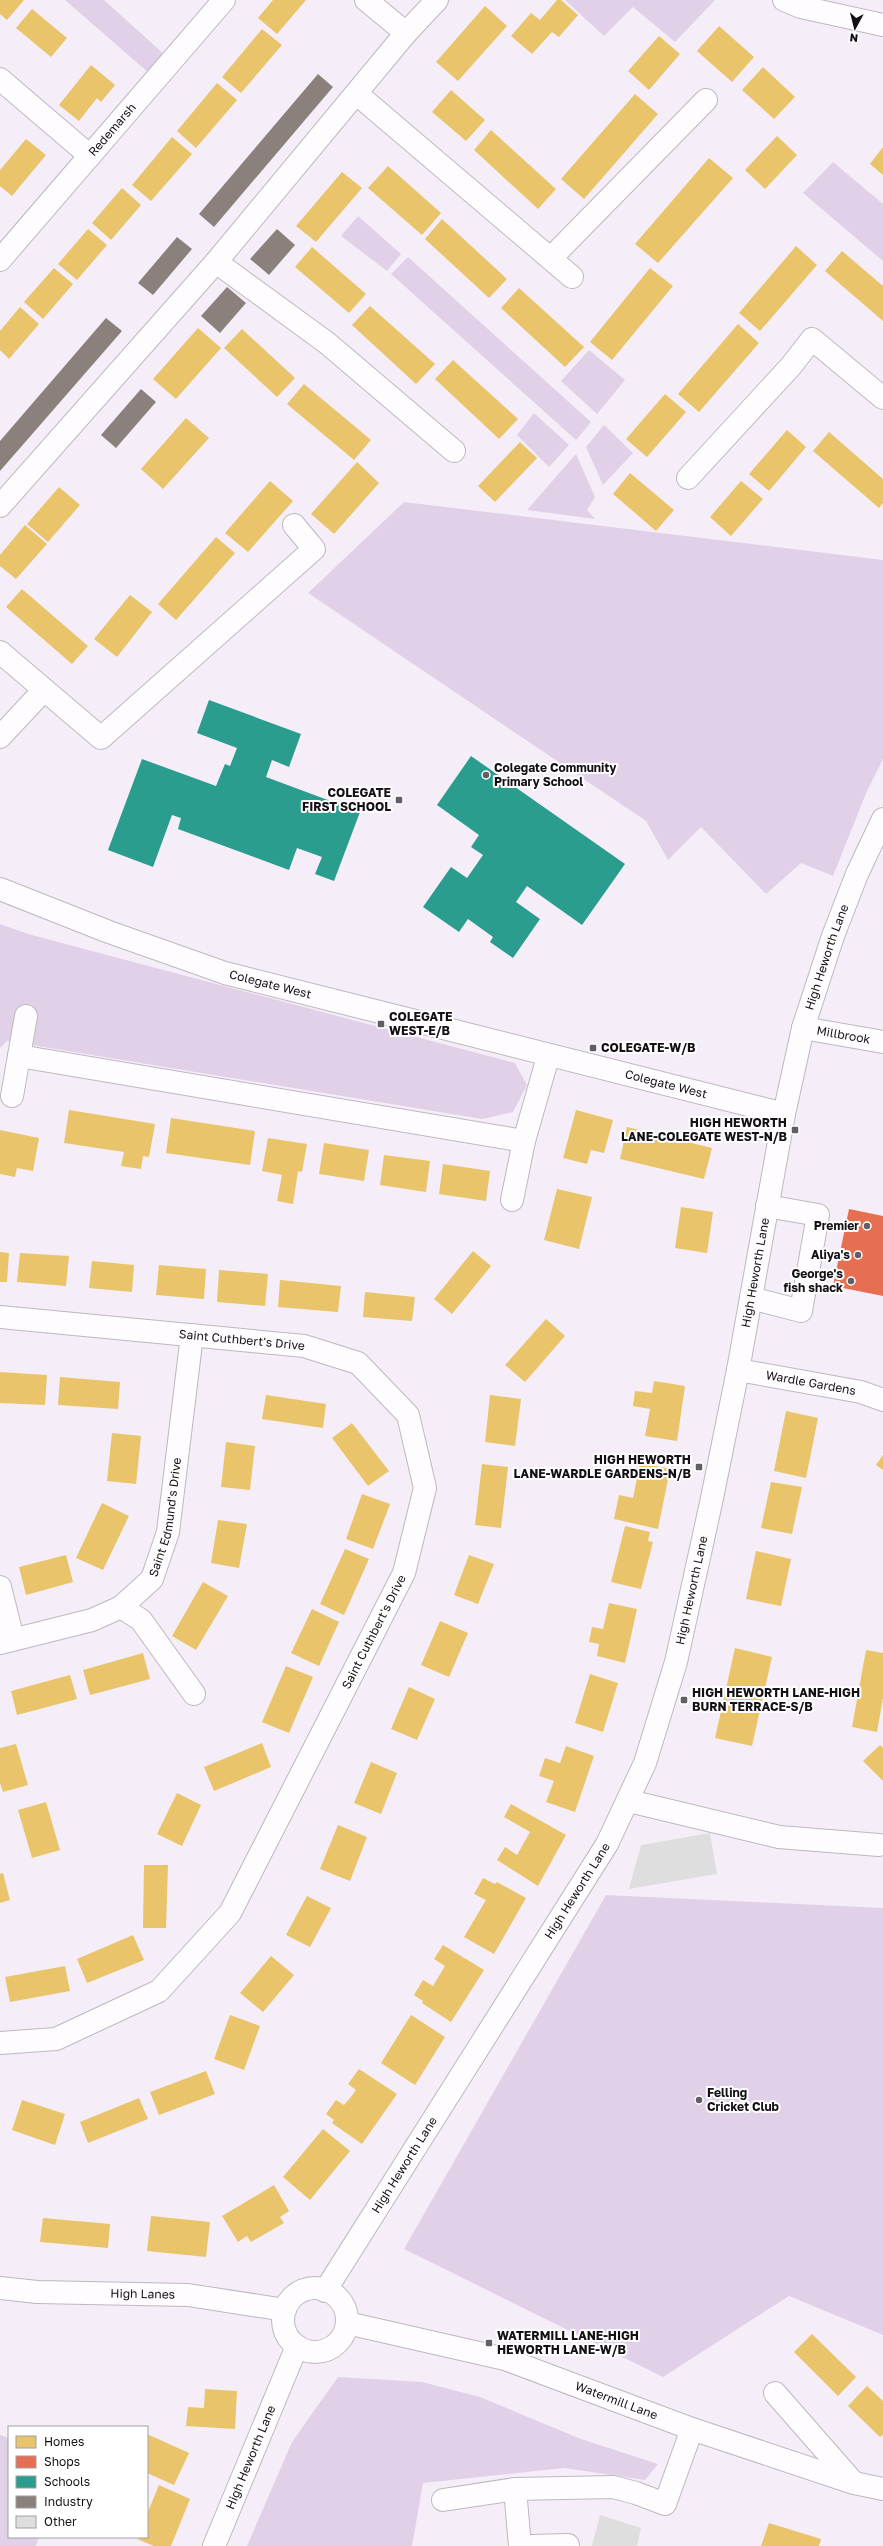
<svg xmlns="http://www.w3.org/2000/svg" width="883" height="2546" viewBox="0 0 883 2546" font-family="'Golos Text',sans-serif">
  <rect width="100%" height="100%" fill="#f5eef8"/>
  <g fill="#e1d1e8">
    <path d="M65,0H104L166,56L150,74Z"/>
    <path d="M565,0H715L675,42L633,7L604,36Z"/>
    <path d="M833,162L883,204V261L803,193Z"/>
    <path d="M358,216L401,254L387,271L341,236Z"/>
    <path d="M408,257L591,422L576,440L391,274Z"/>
    <path d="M589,350L625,380L597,414L561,381Z"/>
    <path d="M534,413L569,445L549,467L517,435Z"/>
    <path d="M604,425L633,453L603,485L586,447Z"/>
    <path d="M576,454L595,497L587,510L595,519L527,510Z"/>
    <path d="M404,502L883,560V759L867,791L833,876L801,863L766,894L701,827L668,860L646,821L308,593Z"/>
    <path d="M0,924L28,934L515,1063L527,1085L513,1112L482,1119L7,1041L0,1048Z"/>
    <path d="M606,1895L883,1908V2335L789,2296L663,2377L404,2249Z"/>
    <path d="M338,2377L422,2382L480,2397L581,2439L658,2464L645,2480L564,2468L423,2483L412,2546H247L292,2442Z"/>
    <path d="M0,2435L9,2438V2537H39L36,2546H0Z"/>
  </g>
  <g fill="#e9c46a">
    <path d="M0,0H24L7,20L0,14Z"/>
    <path d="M273,0H306L277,34L258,18Z"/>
    <path d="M557,0H561L578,15L559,37L552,32L532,54L511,36L531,13L540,20Z"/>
    <path d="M485,6L507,26L458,81L436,62Z"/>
    <path d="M32,9L67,38L51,57L16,28Z"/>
    <path d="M719,26L754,57L732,82L697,51Z"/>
    <path d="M262,29L282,45L241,93L222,77Z"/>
    <path d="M659,36L680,54L649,90L628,71Z"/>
    <path d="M91,65L115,85L101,102L97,98L79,121L59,105Z"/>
    <path d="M763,67L795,97L774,119L742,90Z"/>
    <path d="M217,83L237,100L196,148L177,131Z"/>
    <path d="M451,90L485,120L466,141L432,112Z"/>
    <path d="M635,94L658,114L584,199L561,179Z"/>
    <path d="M491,130L556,189L538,209L474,150Z"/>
    <path d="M777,136L797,155L765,189L745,170Z"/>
    <path d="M172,137L192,154L151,201L132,185Z"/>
    <path d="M26,139L46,155L12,196L0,186V170Z"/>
    <path d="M883,147V175L870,164Z"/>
    <path d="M709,158L733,178L658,263L635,244Z"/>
    <path d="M388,166L441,213L422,235L368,188Z"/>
    <path d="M342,172L362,188L316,242L296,226Z"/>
    <path d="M122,188L141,205L111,240L92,223Z"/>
    <path d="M442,219L507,279L489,298L425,239Z"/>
    <path d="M88,229L107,245L77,280L58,264Z"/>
    <path d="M796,246L817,265L760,331L739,313Z"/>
    <path d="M312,247L366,294L349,313L295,267Z"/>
    <path d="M842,251L883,286V321L825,271Z"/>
    <path d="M54,268L73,284L43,319L24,302Z"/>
    <path d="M650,268L673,286L612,360L590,342Z"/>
    <path d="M519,288L584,347L565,367L501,308Z"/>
    <path d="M370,306L435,364L416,384L352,325Z"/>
    <path d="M20,307L39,324L9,359L0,350V331Z"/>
    <path d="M738,324L759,343L699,412L678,394Z"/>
    <path d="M198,328L221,348L176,399L153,379Z"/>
    <path d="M242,329L295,378L277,397L224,348Z"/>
    <path d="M453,360L518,419L499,439L435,379Z"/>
    <path d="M304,384L371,440L354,460L287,404Z"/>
    <path d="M665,394L686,412L647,457L626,439Z"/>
    <path d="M186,418L209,438L163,489L141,469Z"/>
    <path d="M787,430L806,447L769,491L749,474Z"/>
    <path d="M829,432L883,479V503L879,508L813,451Z"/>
    <path d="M520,442L537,458L495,502L478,486Z"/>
    <path d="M357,462L379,483L334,534L311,514Z"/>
    <path d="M630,473L674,510L656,531L613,494Z"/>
    <path d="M270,481L293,501L248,552L225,533Z"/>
    <path d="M741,481L763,499L731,536L710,517Z"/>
    <path d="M59,487L80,505L48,542L27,524Z"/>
    <path d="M25,525L47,544L16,579L0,566V555Z"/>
    <path d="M216,537L235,553L176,620L158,604Z"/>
    <path d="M22,589L88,646L72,664L6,607Z"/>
    <path d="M130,595L152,612L117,657L94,639Z"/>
    <path d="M69,1110L155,1124L149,1157L143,1156L141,1169L121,1166L124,1152L64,1143Z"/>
    <path d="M576,1110L613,1120L604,1153L591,1150L587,1164L563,1158Z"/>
    <path d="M171,1118L255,1131L250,1165L166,1153Z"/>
    <path d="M627,1127L712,1148L704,1179L620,1159Z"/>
    <path d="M0,1130L39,1138L33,1171L17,1168L15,1177L0,1174Z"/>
    <path d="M268,1138L307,1144L302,1172L298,1171L293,1204L277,1201L282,1175L262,1171Z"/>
    <path d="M324,1143L369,1150L364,1181L319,1174Z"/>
    <path d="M384,1155L430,1161L426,1192L380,1185Z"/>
    <path d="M443,1164L490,1171L486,1201L439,1194Z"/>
    <path d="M557,1189L592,1197L579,1249L544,1240Z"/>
    <path d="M681,1207L713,1212L707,1253L675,1248Z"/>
    <path d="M473,1251L491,1266L452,1314L434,1299Z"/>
    <path d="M0,1252L9,1253L7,1282H0Z"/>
    <path d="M20,1253L69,1256L66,1286L17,1282Z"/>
    <path d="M92,1261L134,1265L132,1292L89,1288Z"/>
    <path d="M159,1265L206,1269L204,1299L156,1295Z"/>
    <path d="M219,1270L268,1274L265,1306L217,1302Z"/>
    <path d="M280,1280L341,1286L338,1312L278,1307Z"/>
    <path d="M365,1292L415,1297L412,1321L363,1317Z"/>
    <path d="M546,1319L565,1336L525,1382L505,1365Z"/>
    <path d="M0,1372L47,1375L45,1405L0,1403Z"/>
    <path d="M60,1377L120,1382L118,1409L58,1405Z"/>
    <path d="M654,1381L685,1386L677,1441L645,1436L650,1409L633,1406L635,1391L652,1393Z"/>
    <path d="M266,1395L326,1404L323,1428L262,1419Z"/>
    <path d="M490,1395L521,1399L515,1446L485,1442Z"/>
    <path d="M786,1411L818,1418L806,1478L774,1471Z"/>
    <path d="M352,1423L389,1471L368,1486L332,1438Z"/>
    <path d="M112,1433L141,1436L136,1484L107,1481Z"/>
    <path d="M226,1442L255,1446L250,1490L221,1487Z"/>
    <path d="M883,1455V1470L876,1465Z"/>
    <path d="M640,1463L670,1469L658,1529L614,1519L619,1495L633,1498Z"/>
    <path d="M482,1464L508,1467L501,1528L475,1525Z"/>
    <path d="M771,1482L802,1487L792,1534L761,1528Z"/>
    <path d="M362,1494L390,1504L373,1549L346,1539Z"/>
    <path d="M102,1503L129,1516L103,1570L76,1558Z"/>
    <path d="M218,1520L247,1524L239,1568L211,1563Z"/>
    <path d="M625,1526L650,1532L648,1541L653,1542L641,1589L611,1582Z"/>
    <path d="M345,1549L369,1559L344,1615L320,1604Z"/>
    <path d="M756,1551L791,1559L781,1606L746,1599Z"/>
    <path d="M66,1555L73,1582L26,1595L19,1567Z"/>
    <path d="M469,1555L494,1564L478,1604L454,1595Z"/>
    <path d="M203,1582L228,1596L196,1650L172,1636Z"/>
    <path d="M609,1603L637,1609L625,1663L597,1656L599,1644L589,1642L592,1627L603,1629Z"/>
    <path d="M312,1609L339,1622L319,1666L291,1653Z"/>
    <path d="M440,1621L468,1633L449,1677L421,1665Z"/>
    <path d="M735,1648L772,1657L752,1746L715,1738Z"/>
    <path d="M866,1650L883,1653V1698L877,1732L852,1727Z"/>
    <path d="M143,1653L150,1679L90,1695L83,1670Z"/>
    <path d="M286,1666L313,1677L289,1733L262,1722Z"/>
    <path d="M590,1674L618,1683L603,1732L575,1723Z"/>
    <path d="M70,1675L77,1699L17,1715L11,1691Z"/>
    <path d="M409,1687L435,1699L417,1740L391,1729Z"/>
    <path d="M262,1743L271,1767L214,1791L204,1767Z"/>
    <path d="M16,1744L28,1785L3,1792L0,1783V1748Z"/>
    <path d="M880,1745L883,1748V1781L863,1761Z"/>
    <path d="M566,1746L594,1756L575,1812L546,1802L554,1781L539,1776L545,1758L560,1763Z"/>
    <path d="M371,1762L397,1773L381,1814L354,1803Z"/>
    <path d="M177,1793L201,1805L182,1846L157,1834Z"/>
    <path d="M46,1802L60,1850L32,1858L18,1810Z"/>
    <path d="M511,1804L566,1835L538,1886L497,1860L505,1847L517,1855L530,1832L504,1817Z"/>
    <path d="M338,1825L367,1837L350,1881L320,1869Z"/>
    <path d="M144,1865H168L166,1928H143Z"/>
    <path d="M3,1873L10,1900L0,1903V1874Z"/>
    <path d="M483,1878L495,1884L497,1882L526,1898L494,1954L464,1937L486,1900L474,1894Z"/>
    <path d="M307,1896L331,1908L310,1947L286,1935Z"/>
    <path d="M133,1935L144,1960L87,1983L77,1959Z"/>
    <path d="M443,1945L484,1970L451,2022L422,2003L423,2001L414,1995L423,1980L433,1986L445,1966L434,1959Z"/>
    <path d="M271,1956L294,1975L263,2012L240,1993Z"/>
    <path d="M65,1966L70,1991L10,2002L5,1977Z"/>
    <path d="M230,2015L260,2026L244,2070L214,2059Z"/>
    <path d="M411,2015L445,2037L415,2085L381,2063Z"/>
    <path d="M359,2069L397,2094L362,2144L332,2123L334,2120L326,2114L336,2100L344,2105L350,2098L356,2090L348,2084Z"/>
    <path d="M206,2071L215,2094L159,2115L150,2092Z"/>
    <path d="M139,2098L148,2119L88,2143L80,2122Z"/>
    <path d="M22,2100L65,2114L55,2145L12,2130Z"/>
    <path d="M323,2129L350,2151L310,2200L283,2177Z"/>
    <path d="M274,2185L289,2211L280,2217L284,2223L251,2242L247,2236L238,2242L222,2216Z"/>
    <path d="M151,2216L210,2222L206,2257L147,2251Z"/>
    <path d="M43,2218L110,2224L108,2248L40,2242Z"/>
    <path d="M812,2334L856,2377L838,2396L794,2352Z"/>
    <path d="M867,2386L883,2401V2435L880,2437L848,2406Z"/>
    <path d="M205,2389L237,2391L235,2429L186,2426L188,2407L204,2408Z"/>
    <path d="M147,2434L189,2453L174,2485L147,2473Z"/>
    <path d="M159,2485L190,2499L171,2546H154L137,2539L147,2537V2514Z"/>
    <path d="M769,2523L821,2539L819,2546H761Z"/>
  </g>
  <path fill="#e76f51" d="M849,1209L883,1216V1296L833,1286Z"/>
  <g fill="#2a9d8f">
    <path d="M209,700L301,734L289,767L272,760L266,777L360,812L334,881L315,874L322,857L297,848L289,870L178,829L181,818L172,815L153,867L108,850L142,759L216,786L225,764L230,766L237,748L197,733Z"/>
    <path d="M471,756L625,864L582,925L527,886L516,902L540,919L513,958L490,942L493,937L468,919L459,932L423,907L451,867L467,878L483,855L471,847L479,835L437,805Z"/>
  </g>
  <g fill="#8a817c">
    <path d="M318,74L333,87L214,227L199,214Z"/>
    <path d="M277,229L295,245L269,275L250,259Z"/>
    <path d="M177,237L192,249L153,295L138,283Z"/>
    <path d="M227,287L246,303L220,333L201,316Z"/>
    <path d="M106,318L122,331L0,471V441Z"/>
    <path d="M141,389L156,402L116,448L101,435Z"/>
  </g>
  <g fill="#dededf">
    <path d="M710,1833L717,1874L629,1889L641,1845Z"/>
    <path d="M600,2515L641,2528L637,2546H592Z"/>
  </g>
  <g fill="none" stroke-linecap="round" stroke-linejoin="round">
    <g stroke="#bdb8bf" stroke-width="24">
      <g id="minor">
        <path d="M366,0L406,33"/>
        <path d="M784,0L801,7L883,25"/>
        <path d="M0,79L90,156"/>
        <path d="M357,94L572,277"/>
        <path d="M551,258L706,100"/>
        <path id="s1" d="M0,260L224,0"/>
        <path d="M216,262L327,343L454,451"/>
        <path d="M688,478L791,366L812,339L883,398"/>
        <path d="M0,506L216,262L406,33L437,0"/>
        <path d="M0,652L101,738L314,549L294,525"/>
        <path d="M0,737L43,691"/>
        <path id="s2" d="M0,889L109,932L225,973L784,1114"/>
        <path id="s3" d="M803,1028L883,1042"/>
        <path d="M19,1056L524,1141"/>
        <path d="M12,1096L26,1016"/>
        <path d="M512,1200L524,1141L548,1057"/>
        <path d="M751,1298L801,1311L818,1215L767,1206"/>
        <path id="s4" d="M0,1317L304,1346L358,1363L408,1415L425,1488L404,1573L230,1913L159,1991L56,2039L0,2043"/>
        <path id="s5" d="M738,1370L861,1392L883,1400"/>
        <path d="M0,1587L13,1639"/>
        <path d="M121,1607L141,1620L194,1694"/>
        <path id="s6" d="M0,1643L92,1620L121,1607L152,1579L168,1532L192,1335"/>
        <path d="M629,1801L779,1837L879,1845"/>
        <path id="s7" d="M0,2288L37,2292L188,2295L285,2310"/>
        <circle cx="315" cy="2320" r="32"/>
        <path id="s8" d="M325,2291L607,1844L645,1763L676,1662L711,1503L738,1370L784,1114L803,1028L833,936L857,874L883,819"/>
        <path id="s9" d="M347,2323L505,2359L692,2429L854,2483L883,2489"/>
        <path d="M775,2393L853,2482"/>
        <path d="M515,2489L520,2546"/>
        <path d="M443,2500L515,2489L613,2487L636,2493L665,2504L692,2429"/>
        <path id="s10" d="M214,2546L297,2346"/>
        <path d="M532,2546L568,2545"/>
      </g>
    </g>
    <use href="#minor" stroke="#fefcfe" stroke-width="22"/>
  </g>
  <g fill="#635e65" stroke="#fff" stroke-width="1.5">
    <circle cx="486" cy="775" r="4"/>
    <rect x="395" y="796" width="8" height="8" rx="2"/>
    <rect x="377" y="1020" width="8" height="8" rx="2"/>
    <rect x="589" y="1044" width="8" height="8" rx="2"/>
    <rect x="791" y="1126" width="8" height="8" rx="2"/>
    <circle cx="867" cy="1226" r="4"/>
    <circle cx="858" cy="1255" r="4"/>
    <circle cx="851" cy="1281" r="4"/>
    <rect x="695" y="1463" width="8" height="8" rx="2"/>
    <rect x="680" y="1696" width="8" height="8" rx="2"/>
    <circle cx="699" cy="2100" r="4"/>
    <rect x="485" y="2339" width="8" height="8" rx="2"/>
  </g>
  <g text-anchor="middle" stroke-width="4" stroke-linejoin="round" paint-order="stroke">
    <g font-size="12" fill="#151016" stroke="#fff">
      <text dy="4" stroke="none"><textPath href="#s1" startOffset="172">Redemarsh</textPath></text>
      <text dy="4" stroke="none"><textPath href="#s8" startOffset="1445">High Heworth Lane</textPath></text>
      <text dy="4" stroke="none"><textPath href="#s2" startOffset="287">Colegate West</textPath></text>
      <text dy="4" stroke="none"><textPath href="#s3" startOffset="41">Millbrook</textPath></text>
      <text dy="4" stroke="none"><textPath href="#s2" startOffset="695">Colegate West</textPath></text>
      <text dy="4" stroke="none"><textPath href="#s8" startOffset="1121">High Heworth Lane</textPath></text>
      <text dy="4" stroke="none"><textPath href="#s4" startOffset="243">Saint Cuthbert's Drive</textPath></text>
      <text dy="4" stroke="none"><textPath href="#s5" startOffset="74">Wardle Gardens</textPath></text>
      <text dy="4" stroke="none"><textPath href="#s6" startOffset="232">Saint Edmund's Drive</textPath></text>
      <text dy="4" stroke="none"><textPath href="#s8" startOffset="797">High Heworth Lane</textPath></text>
      <text transform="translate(374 1632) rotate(-63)" y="4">Saint Cuthbert's Drive</text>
      <text dy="4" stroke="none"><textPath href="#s8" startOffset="473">High Heworth Lane</textPath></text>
      <text dy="4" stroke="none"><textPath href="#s8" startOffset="149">High Heworth Lane</textPath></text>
      <text dy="4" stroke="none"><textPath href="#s7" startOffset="143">High Lanes</textPath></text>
      <text dy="4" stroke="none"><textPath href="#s9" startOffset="281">Watermill Lane</textPath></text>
      <text dy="4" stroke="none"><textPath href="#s10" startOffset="96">High Heworth Lane</textPath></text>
    </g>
    <g font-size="12" font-weight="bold" fill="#151016" stroke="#fff" text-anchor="start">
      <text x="494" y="772">Colegate Community<tspan x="494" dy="14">Primary School</tspan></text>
      <text x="391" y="797" text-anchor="end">COLEGATE<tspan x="391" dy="14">FIRST SCHOOL</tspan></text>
      <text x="389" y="1021">COLEGATE<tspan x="389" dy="14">WEST-E/B</tspan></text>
      <text x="601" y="1052">COLEGATE-W/B</text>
      <text x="787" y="1127" text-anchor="end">HIGH HEWORTH<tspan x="787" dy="14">LANE-COLEGATE WEST-N/B</tspan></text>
      <text x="859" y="1230" text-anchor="end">Premier</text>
      <text x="850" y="1259" text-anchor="end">Aliya's</text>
      <text x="843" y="1278" text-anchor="end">George's<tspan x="843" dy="14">fish shack</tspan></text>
      <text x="691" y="1464" text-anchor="end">HIGH HEWORTH<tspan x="691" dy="14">LANE-WARDLE GARDENS-N/B</tspan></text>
      <text x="692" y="1697">HIGH HEWORTH LANE-HIGH<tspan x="692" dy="14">BURN TERRACE-S/B</tspan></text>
      <text x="707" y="2097">Felling<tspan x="707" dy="14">Cricket Club</tspan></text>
      <text x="497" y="2340">WATERMILL LANE-HIGH<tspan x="497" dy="14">HEWORTH LANE-W/B</tspan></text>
    </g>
  </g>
  <rect x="8" y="2426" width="140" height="112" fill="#ffffff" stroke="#a19fa2"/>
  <rect x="16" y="2436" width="20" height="12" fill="#e9c46a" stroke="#a19fa2"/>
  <text x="44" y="2446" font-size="12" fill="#151016">Homes</text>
  <rect x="16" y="2456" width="20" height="12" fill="#e76f51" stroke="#a19fa2"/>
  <text x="44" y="2466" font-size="12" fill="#151016">Shops</text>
  <rect x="16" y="2476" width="20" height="12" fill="#2a9d8f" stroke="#a19fa2"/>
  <text x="44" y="2486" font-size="12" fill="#151016">Schools</text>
  <rect x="16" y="2496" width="20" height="12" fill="#8a817c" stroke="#a19fa2"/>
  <text x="44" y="2506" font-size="12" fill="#151016">Industry</text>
  <rect x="16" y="2516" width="20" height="12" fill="#dededf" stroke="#a19fa2"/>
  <text x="44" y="2526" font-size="12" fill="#151016">Other</text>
  <g transform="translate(855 28) rotate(187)" stroke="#ffffff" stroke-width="3" paint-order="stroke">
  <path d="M0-3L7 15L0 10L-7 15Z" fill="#151016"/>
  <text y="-6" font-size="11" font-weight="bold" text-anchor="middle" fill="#151016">N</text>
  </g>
</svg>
